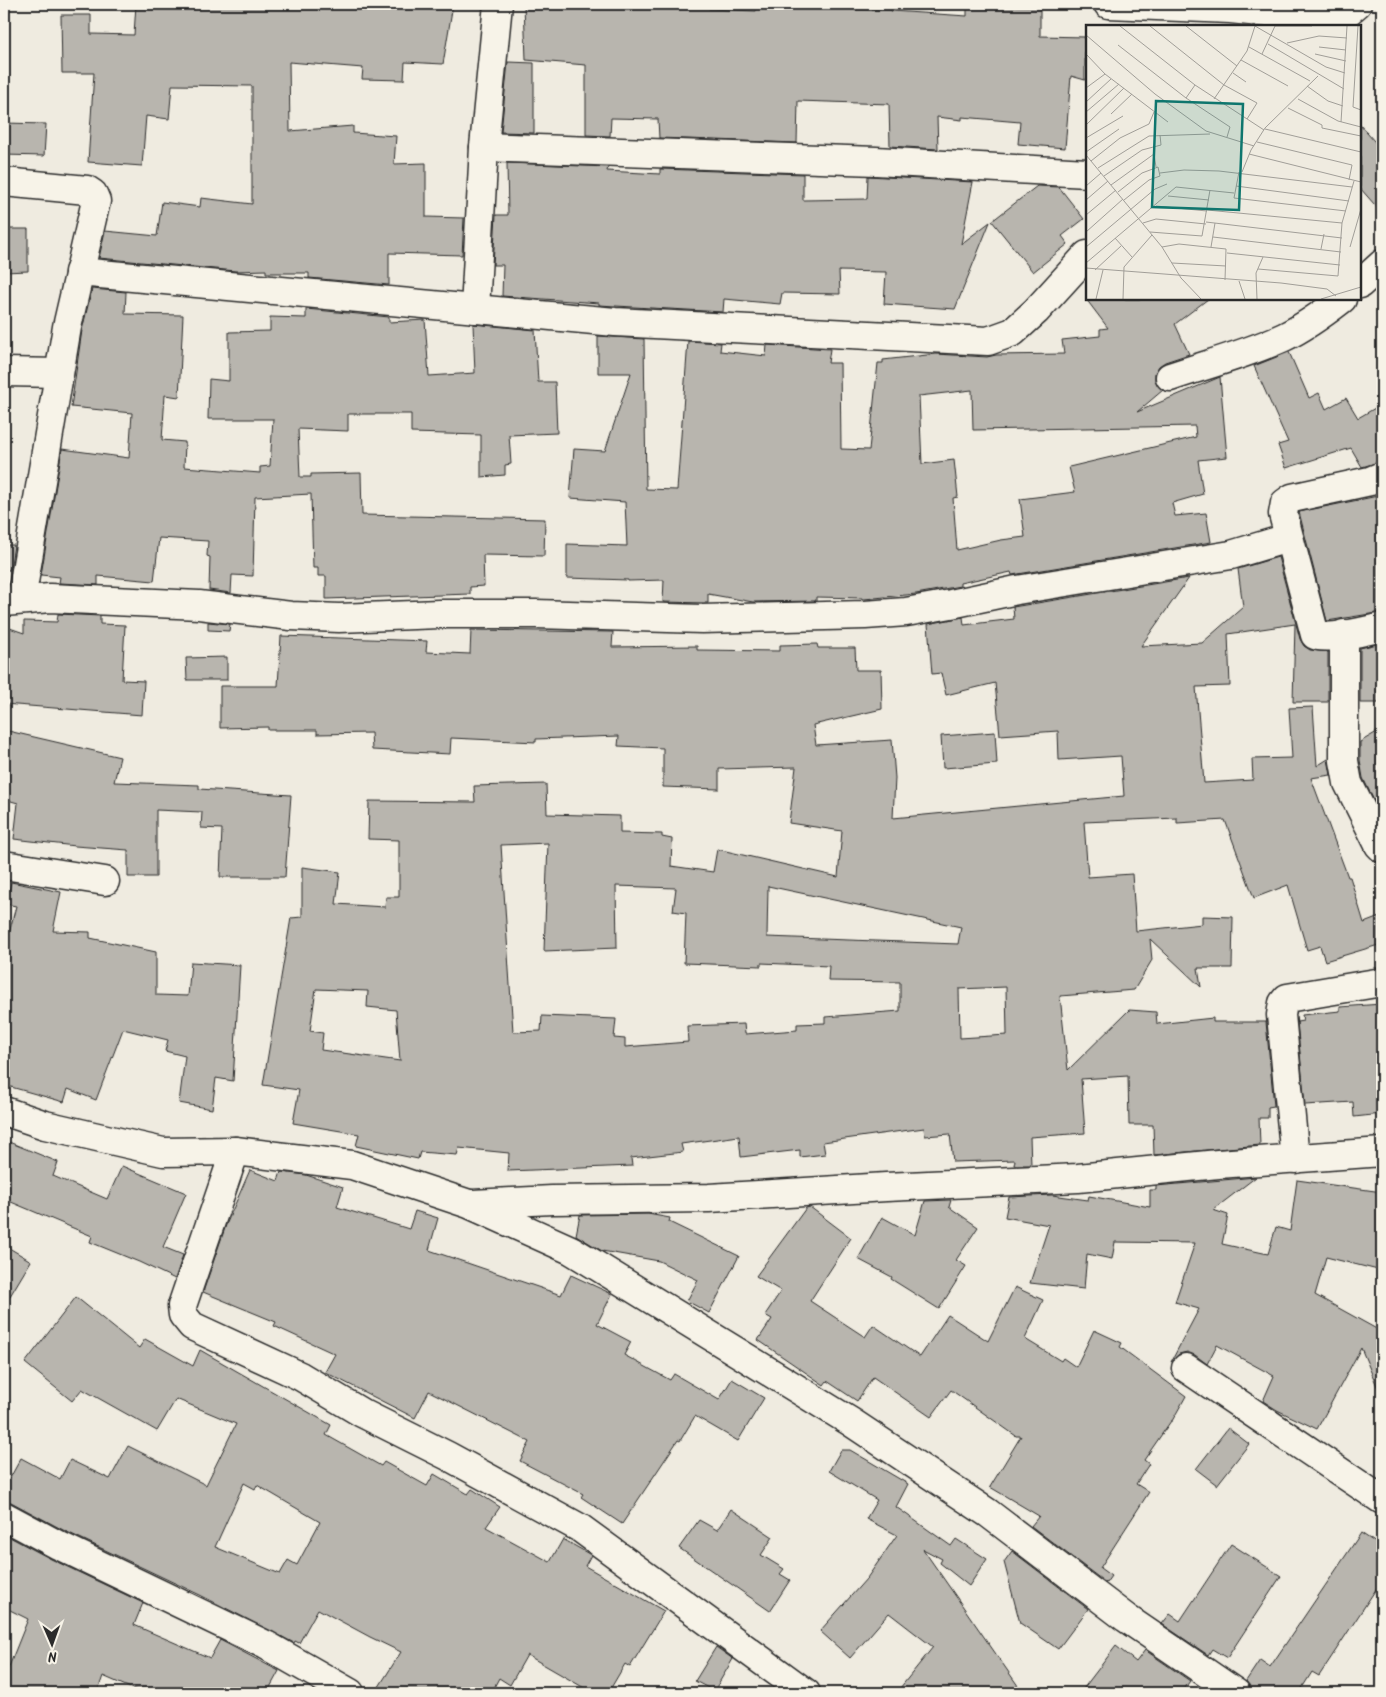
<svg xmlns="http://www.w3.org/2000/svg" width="1386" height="1697" viewBox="0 0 1386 1697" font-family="Kalam,sans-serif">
  <rect width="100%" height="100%" fill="#efebe0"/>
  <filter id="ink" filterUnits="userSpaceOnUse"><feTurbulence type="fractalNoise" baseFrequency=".02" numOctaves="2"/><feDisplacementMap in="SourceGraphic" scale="10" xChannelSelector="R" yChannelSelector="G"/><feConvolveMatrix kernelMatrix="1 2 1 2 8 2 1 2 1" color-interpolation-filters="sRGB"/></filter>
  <g filter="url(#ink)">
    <g fill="#b8b5ae" stroke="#2b2b2b" fill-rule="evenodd">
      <path d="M136,4H453L443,64L405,62L404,80L362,79L363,68L289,62L290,131L353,126V133L396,136L394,164L426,163V217L464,218L462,255L389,253V285L309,278V273H266V270L236,271L99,258L105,231L157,236L162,202L200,207L201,198L252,204V86L172,85L169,119L146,116L142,166L88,162L94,73H62L61,15H91V34L134,35Z"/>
      <path d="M524,4H709V9L756,11L757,4H834V9L891,10V11L967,16V5L1040,6V36L1085,37V80L1071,76L1065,148L1018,144L1020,122L962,117V120L937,117L938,149L890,146L889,104L798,101L797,143L659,138L658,119L611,118L610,136L586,135V65L526,60Z"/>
      <path d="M508,62L534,63V133L501,132Z"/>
      <path d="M4,123L46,124L44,156L4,155Z"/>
      <path d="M1360,125L1382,150V213L1360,188Z"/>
      <path d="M507,163L608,167L607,171L660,174V169L803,174V200L867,199L868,176L973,182L961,244L990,222L955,309L884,304L886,272L839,271L840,294L782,293L780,304L724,299L723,312L616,306L599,305V303L502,296L503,265H493L496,215H508Z"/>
      <path d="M1037,186L1059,187L1084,219L1062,236L1068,244L1033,272L992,221Z"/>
      <path d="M4,229H28V271L4,272Z"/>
      <path d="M92,289L126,292L125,314L183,315L179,397L165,395L162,440L185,442L184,467L260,473V467L270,466L273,419H208L209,379L229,381V332L270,331V317L306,318V309L389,317V322L425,320L429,376L475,373L473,324L535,330L538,382H555L557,433L509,435L511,464L505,465V475L481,477V435L411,433V414H348V431L298,429L300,477H311V474L361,473L362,515L545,519L544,556L483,555L484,586L470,587V594L326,599V576H318V568H313L311,494L255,497L253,576L232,575L231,593L209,590L210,557L207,556L208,541L159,538L154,581L98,576V585L59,583L60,577L41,575L62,449L129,458L132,413L71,407L82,330Z"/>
      <path d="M1086,299H1208L1175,324L1189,354L1165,362L1159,366L1155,373V381L1163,390L1137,412L1220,377L1227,457L1198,460L1203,494L1172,503L1175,516L1206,513L1211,542L1012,575L1011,572L960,583V586L916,594L864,599H862V598L816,597V601L753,602L708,594V603L663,602L664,580L628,581V580L567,578V544L627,546L625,502L570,498L574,449L605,451L631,373H598V336L644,339L646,489L677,490L688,341L721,343L720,351L766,356L767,345L830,349L828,363H840L841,449L869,450L878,363H883V360L936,354L987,357L996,355L1064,354L1062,340L1100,336V329L1108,328ZM972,390L973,430L1195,426L1196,437L1069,467L1075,492L1020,499L1025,537L1001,540L957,550L953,498L958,497L954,460L922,464L919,396Z"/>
      <path d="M1289,352L1309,398L1319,393L1326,409L1346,398L1358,418L1382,404V461L1362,467L1351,448L1286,468L1278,445L1288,442L1254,366Z"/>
      <path d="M1382,493V612L1327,621L1299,512L1378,496Z"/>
      <path d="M4,545H14L10,570H4Z"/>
      <path d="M1278,557L1300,639L1304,646L1310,650L1328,652V702H1293L1295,624L1228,634L1230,686L1196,687L1204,783L1253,780L1252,759L1292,758L1289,708L1313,707L1317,766L1328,759L1331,775L1311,778L1348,877H1350L1364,923L1382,916V944L1325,961L1320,946L1307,950L1288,885L1254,898L1225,820L1177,823V818L1084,822L1088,877L1132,874L1136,931L1202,924V916L1233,917L1232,968H1198L1201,987L1150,939L1152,960L1134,990L1060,996L1068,1070L1129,1010L1156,1012L1157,1024L1213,1018V1022H1266L1274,1106L1268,1107V1118H1259L1260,1145L1154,1155L1153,1125H1129L1128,1076L1081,1079L1085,1133L1030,1137L1031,1165H1014L1015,1160L953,1162L950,1134L925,1136L924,1128L823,1142L825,1154L800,1157V1150L741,1157L739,1136L681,1144L683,1152L631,1158L632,1166L508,1171L509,1153L459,1148L457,1155L420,1152L418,1159L356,1146L359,1134L293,1123L299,1090L263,1085L291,918L302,917V867L340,872L336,904L385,907L386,897H399V840L368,839L369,801L475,802L474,786L546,784L547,814L620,816V833L662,834V837L672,839L671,866L713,872L717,849L838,877L842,831L789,823L796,767L719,769V789L663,787V748L618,746L619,736L536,739V742L451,738L450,754L372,750L371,733L317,734V730H268V727L220,728V686H278L281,636L427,641L426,652L470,654L471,630L613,632L612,647L697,646V650L780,651V645L817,644L818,648H855L856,670H881L882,709L813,725L816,745L892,740L895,778L893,818L1124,796L1121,756L1059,760L1058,731L1000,735L995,683L946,695L941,673L932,674L928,624L963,617L964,625L1014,619L1013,607L1189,578L1141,646L1202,643L1243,607L1238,569ZM548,843L544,951L617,948L616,886L676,888L673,911L686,913L684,963L761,966V963L829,966L828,981L900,982V1011L825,1017V1023L797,1024V1030L745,1034L744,1024L687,1026L688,1042L625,1047V1039L614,1038L616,1019L542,1016L541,1031L513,1032L501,845ZM768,886L961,927L958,944L767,937ZM1006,987L1007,1035L960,1038L959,989ZM316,989L368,991L367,1007L396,1010L400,1061L321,1050L323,1033L310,1031Z"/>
      <path d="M58,614L100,616V624L125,625L122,680L144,681L142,715L4,704V626L24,633V621L57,622Z"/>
      <path d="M208,622L230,624L229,631L208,630Z"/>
      <path d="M1382,643V703H1360V648Z"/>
      <path d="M227,657V680H187L186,658Z"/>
      <path d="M1382,729V817L1363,778L1360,760V742Z"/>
      <path d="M4,730L120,757L114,782L199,785V789L291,795L285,877H220L222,829L201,828L202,812L156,810V877H128V850L75,846L14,839L18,803L4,799Z"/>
      <path d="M995,732L997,764L943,768L941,736Z"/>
      <path d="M11,882L61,892L53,931L90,932V938L156,952V995L188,996L191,962L240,965L233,1081L216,1078L212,1109L179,1103L185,1056L165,1051L168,1040L123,1029L96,1100L68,1089L64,1102L4,1085V953L16,906L6,904Z"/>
      <path d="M1382,1004V1114L1354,1117L1353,1102L1305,1105L1297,1022L1303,1021L1302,1015L1340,1011V1007Z"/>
      <path d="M4,1140L58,1162L53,1176L107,1199L122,1166L186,1193L163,1247L183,1255L175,1279L139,1262L90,1242L92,1236L4,1199Z"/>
      <path d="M250,1170L278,1181L281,1172L306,1175L343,1187L337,1207L409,1229L415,1211L438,1218L429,1250L561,1295L571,1275L612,1294L597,1324L631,1342L624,1355L670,1380L674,1374L719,1400L732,1379L764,1398L738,1441L695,1416L680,1441L678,1440L622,1524L581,1497L583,1494L520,1461L530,1442L429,1391L415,1418L325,1372L335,1354L274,1326L276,1322L203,1292L226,1225Z"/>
      <path d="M1256,1177L1213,1210L1228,1215L1222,1244L1268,1254L1276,1227L1290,1231L1297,1180L1382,1192V1271L1326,1257L1315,1295L1382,1332V1398L1361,1348L1317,1429L1277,1410L1263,1401L1274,1376L1217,1345L1207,1364L1195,1355L1187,1352L1179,1354L1171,1362L1199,1309L1175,1302L1195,1243L1115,1242L1112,1259L1087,1254L1084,1289L1030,1283L1049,1225L1005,1217L1009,1197L1052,1195L1088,1200L1089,1196L1150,1207V1190H1156V1186Z"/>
      <path d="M951,1200L949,1207L978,1227L956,1260L966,1266L939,1309L891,1279L892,1277L858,1259L882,1217L915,1235L925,1201Z"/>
      <path d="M810,1207L851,1238L810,1301L865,1337L873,1325L920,1357L948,1315L988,1341L1015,1287L1043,1300L1025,1339L1061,1361L1063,1358L1076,1367L1094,1330L1122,1343L1120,1347L1186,1396L1172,1421H1171L1144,1460L1149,1464L1136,1484L1149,1492L1100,1568L1111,1576L1106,1583L1031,1526L1039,1516L990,1487L1021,1436H1016L951,1390L931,1417L873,1377L857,1401L827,1381L824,1385L758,1340L772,1319L765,1315L781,1291L756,1276L806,1208Z"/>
      <path d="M648,1214L670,1218L669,1222L739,1256L709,1313L687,1301L698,1280L659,1261L602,1251L576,1235L580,1215Z"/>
      <path d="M4,1245L31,1261L4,1306Z"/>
      <path d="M76,1297L139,1348L145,1339L193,1366L200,1350L331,1425L326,1435L381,1466L384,1462L427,1486L434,1474L468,1494L472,1489L500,1507L486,1527L550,1562L563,1539L589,1554L591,1555L585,1566L664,1611L630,1667L625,1664L608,1693H593L527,1655L510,1685L499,1678L491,1693H375L401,1652L370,1637L318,1609L299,1643L295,1641L294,1643L200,1595L65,1531L11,1502L4,1500V1489L21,1458L60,1479L70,1460L110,1479L128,1446L206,1485L236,1424L176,1399L157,1431L82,1389L72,1401L25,1363ZM244,1483L255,1489L257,1485L320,1522L297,1565L288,1560L280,1574L215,1547Z"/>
      <path d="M1228,1428L1249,1444L1217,1485L1196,1469Z"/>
      <path d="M841,1450H850L908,1484L896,1507L951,1546L956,1539L987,1559L969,1586L940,1563L942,1559L923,1549L1023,1693H896L933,1647L889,1613L850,1658L820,1631L867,1578L897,1535L866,1519L877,1500L829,1471Z"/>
      <path d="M731,1509L773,1537L761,1555L784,1569L780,1574L790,1580L770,1611L679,1548L699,1520L717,1530Z"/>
      <path d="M1361,1533L1382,1547V1580L1319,1676L1312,1672L1302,1688L1309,1693H1251L1250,1686L1246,1681L1260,1660L1270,1667Z"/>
      <path d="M4,1534L51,1559L143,1603L134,1625L210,1658L220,1640L279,1671L267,1693H142L103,1676L97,1693H4V1679L28,1619L4,1607Z"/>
      <path d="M1231,1544L1281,1576L1227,1658L1212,1649L1208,1655L1162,1624L1170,1614L1180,1621Z"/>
      <path d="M1012,1551L1088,1609L1058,1649L1020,1623L1004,1562Z"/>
      <path d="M1116,1646L1136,1662L1145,1650L1190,1681L1181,1693H1080Z"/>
      <path d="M716,1647L733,1659L714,1691L695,1681Z"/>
    </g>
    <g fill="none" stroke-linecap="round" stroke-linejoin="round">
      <g stroke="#2b2b2b" stroke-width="31">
        <g id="minor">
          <path d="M1108,4L1230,9L1339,20"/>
          <path d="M1331,26L1357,4"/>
          <path d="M484,147L876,161L1087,173"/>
          <path d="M4,182L87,190L93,194L96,201L67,327L21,600"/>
          <path d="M79,272L615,322L988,341L1013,332L1036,311L1087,255"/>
          <path d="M1360,284L1382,264"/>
          <path d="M475,309L484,147L498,4"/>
          <path d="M4,372L59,373"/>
          <path d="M1170,377C1208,364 1247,354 1284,337C1305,327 1324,313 1342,299"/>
          <path d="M1382,476L1370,481L1292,498L1285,503L1283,514L1315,635C1325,641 1369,630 1382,627"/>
          <path d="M4,602L50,598L113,601L199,605L291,616L339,618L439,614H536L702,619L865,615L906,612L951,604L1017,590L1231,555L1288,538"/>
          <path d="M1344,634V761L1348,783L1379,845L1382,848"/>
          <path d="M4,865L105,881"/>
          <path d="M4,1111L45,1125L163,1152L235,1151L352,1165L469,1204L571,1250L851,1422L988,1513L1126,1618L1236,1693"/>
          <path d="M235,1151L182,1306L183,1315L192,1326L300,1376L362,1413L448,1456L580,1528L806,1693"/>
          <path d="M1295,1159L1281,1015L1283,1003L1287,998L1382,982"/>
          <path d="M473,1204L552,1200L709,1198L886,1187L1078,1178L1218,1164L1382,1152"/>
          <path d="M1186,1368L1382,1500"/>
          <path d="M4,1516L58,1545L266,1645L350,1693"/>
        </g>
      </g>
      <use href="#minor" stroke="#f7f3e8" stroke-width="28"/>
    </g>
  </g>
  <g transform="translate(1086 25)">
    <rect width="275" height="275" fill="#efebe0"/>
    <path fill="none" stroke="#a19e98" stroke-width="1" d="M34,1L109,60L178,105M64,1L138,60L171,78L161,94M100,1L151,41M169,1L240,42L259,48M189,1H226M272,1L267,82L275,85M0,10L69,69L120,106L168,121M201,18L233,11L261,13M182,19L258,64M32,20L100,73L109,60M163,22L224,56M233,22L260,25M0,29L19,49L82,97M176,29L189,1M229,29L260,36M155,35L202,61M147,48L160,57M221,61L242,76L257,81M0,63L19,49M100,73L144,102L141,112M128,74L161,26L169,1M212,74L252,96L275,102M0,77L25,54M202,83L236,100V103L275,111M0,87L33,59M25,89L46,69M255,97L261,1M0,100L38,63M179,104L275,127M0,113L37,91M171,117L266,140L263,155M0,127L33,104M163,129L275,157M0,130L76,222L95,253L115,274M5,136L34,113L63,99L68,87M12,143L63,111L124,109M153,147L148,173L260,186M156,147L165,125L179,103L232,51M74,148L98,145L133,146L266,162M18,151L56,125L75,120L74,110M25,160L68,129L70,142M0,161L15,148M150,161L263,176M32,167L56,148L72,142L74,151L63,155L38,175M82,171L123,175M0,175L22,156M70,181L121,186M121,185L256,198M0,190L30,165M120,197L256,213M57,198L70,194L120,199M0,207L37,174M64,207L116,211L124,165M127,212L255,227M29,213L46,232M0,222L69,164L81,159M76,222L93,219L140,224L139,255M125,222L129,198M264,222L275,184M235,224L238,209M141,228L254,240M0,238L90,162L148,168M86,238L140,241M0,243L195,258L241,264L250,271M172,244L252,251L256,198L268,156M9,245L35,221M153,256L159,274M10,274L17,245M37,274L38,242L66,210M171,274L170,248L177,232M235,274L275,262"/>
    <path fill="#0f766e" fill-opacity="0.15" stroke="#0f766e" stroke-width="2.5" d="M70,76L157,79L153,185L66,182Z"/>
    <rect width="275" height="275" fill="none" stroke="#2b2b2b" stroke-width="2.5"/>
  </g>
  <rect width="1386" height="1697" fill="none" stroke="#f7f3e8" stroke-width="20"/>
  <rect x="10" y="10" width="1366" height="1677" fill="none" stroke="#2b2b2b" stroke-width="2" filter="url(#ink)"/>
  <g transform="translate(52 1644) rotate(178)" stroke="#f7f3e8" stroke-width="4" paint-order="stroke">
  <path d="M0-4L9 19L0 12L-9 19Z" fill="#2b2b2b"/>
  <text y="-8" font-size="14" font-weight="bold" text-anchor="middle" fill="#2b2b2b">N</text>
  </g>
</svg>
